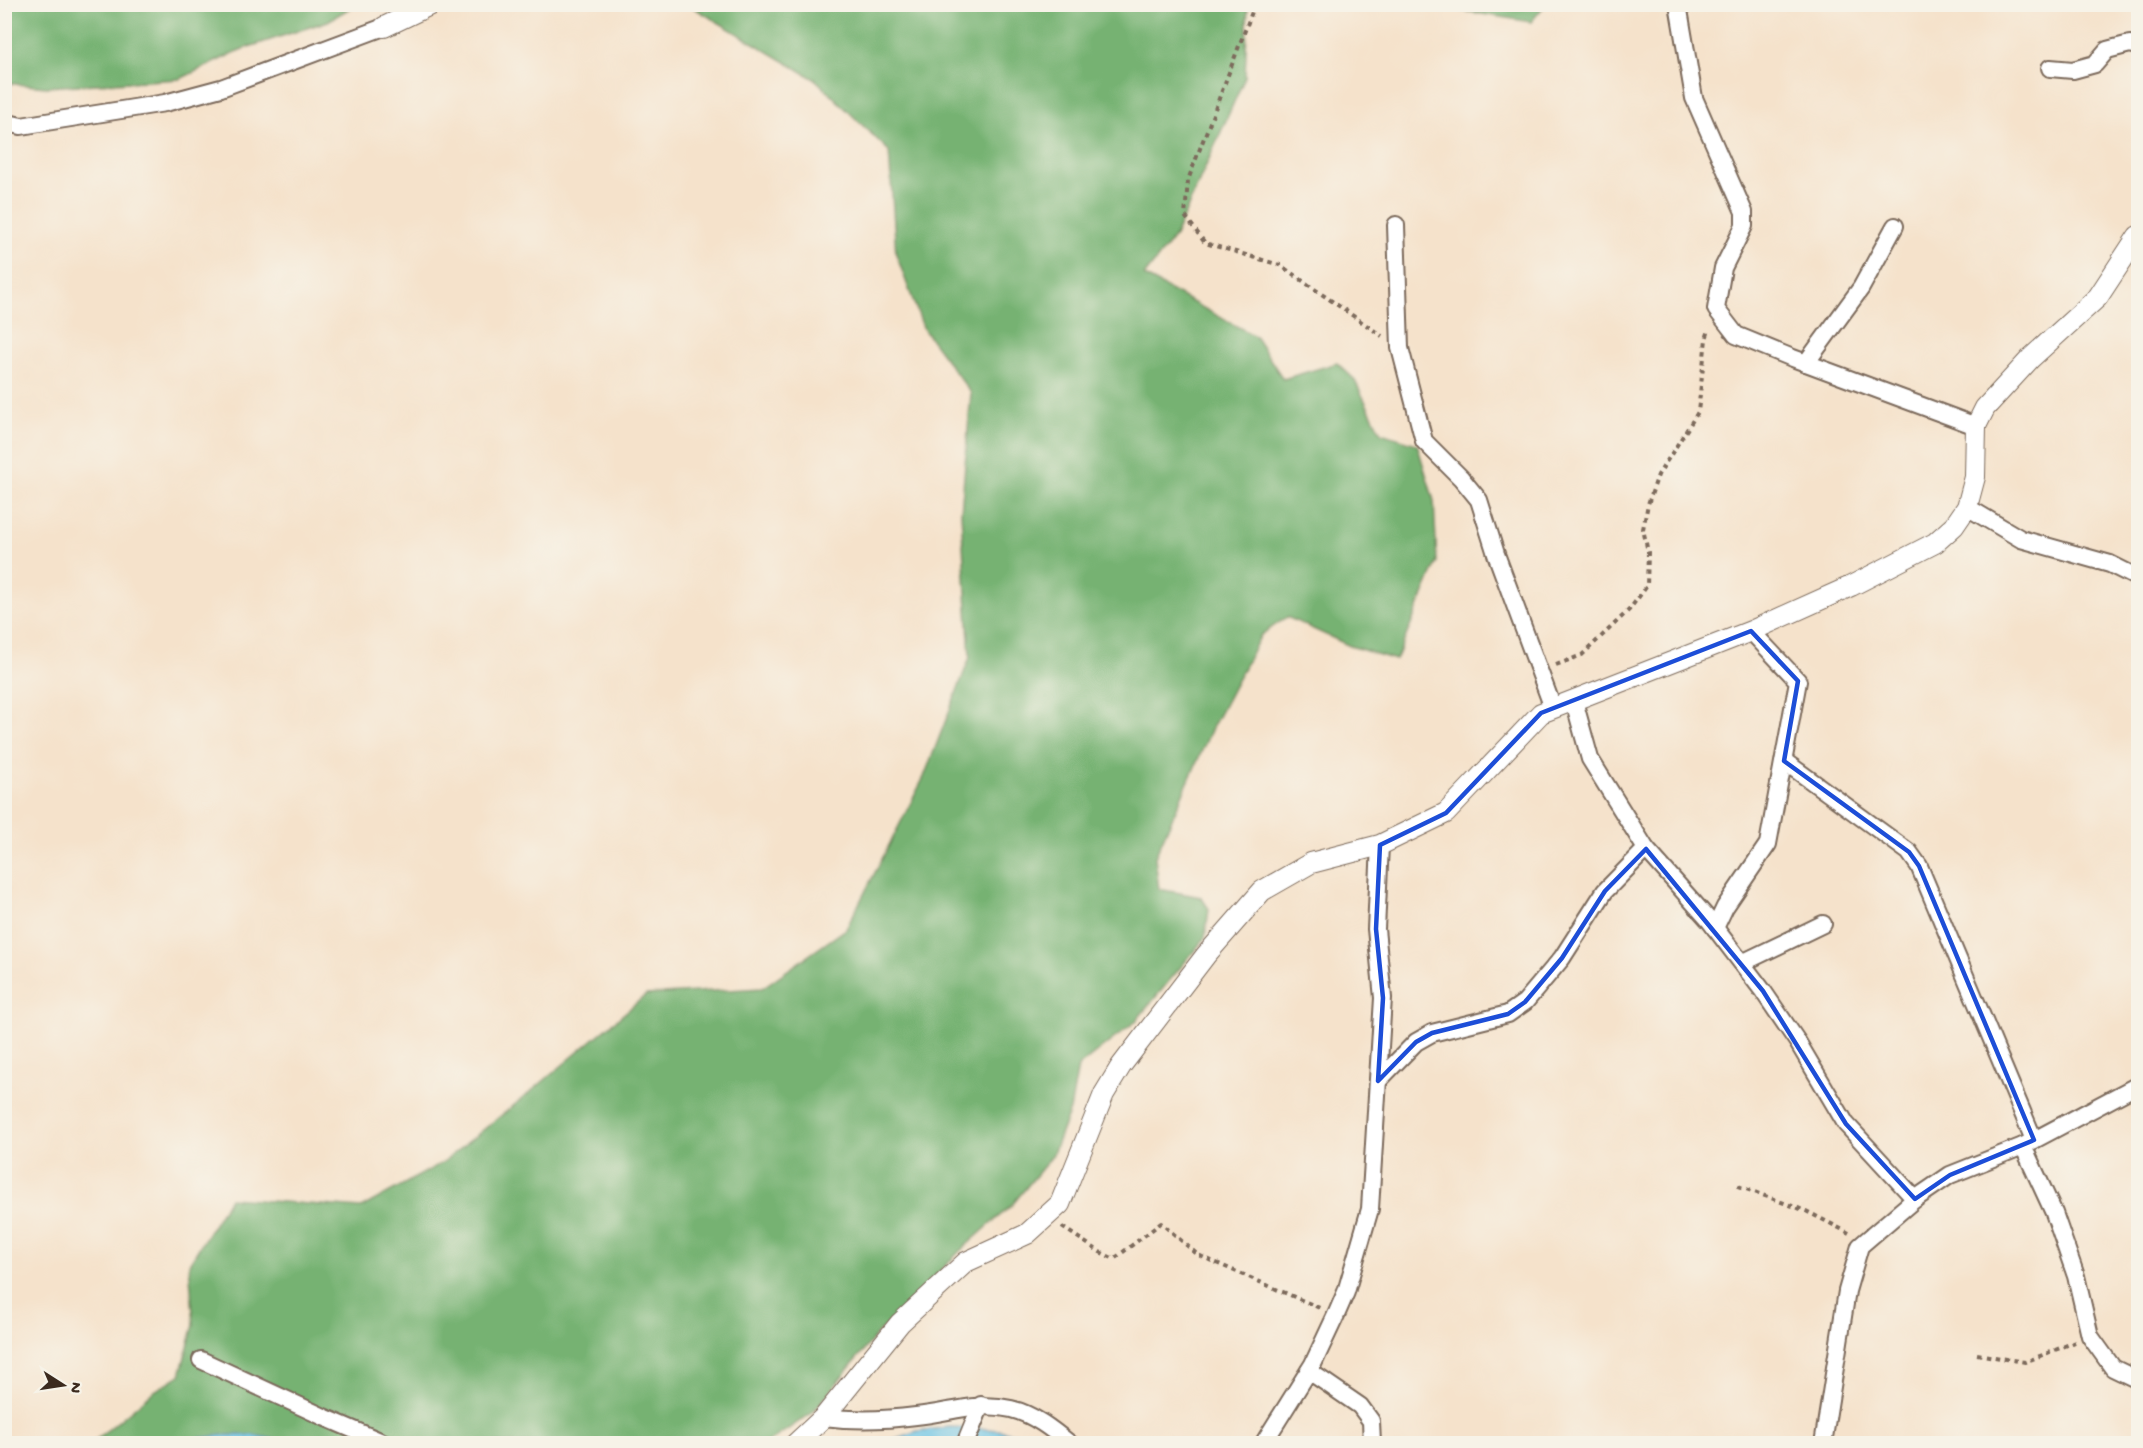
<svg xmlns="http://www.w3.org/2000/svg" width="2143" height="1448" viewBox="0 0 2143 1448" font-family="'Gochi Hand',sans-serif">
  <rect width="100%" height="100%" fill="#f7f3e8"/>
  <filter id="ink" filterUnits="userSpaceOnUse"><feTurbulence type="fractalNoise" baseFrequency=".0167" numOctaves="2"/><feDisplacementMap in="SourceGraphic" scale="12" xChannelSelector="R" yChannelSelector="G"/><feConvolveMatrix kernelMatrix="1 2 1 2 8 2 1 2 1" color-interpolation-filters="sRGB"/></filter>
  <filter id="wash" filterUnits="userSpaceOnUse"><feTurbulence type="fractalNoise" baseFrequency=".008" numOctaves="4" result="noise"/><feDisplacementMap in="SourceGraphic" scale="24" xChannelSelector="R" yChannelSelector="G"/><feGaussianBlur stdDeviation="1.35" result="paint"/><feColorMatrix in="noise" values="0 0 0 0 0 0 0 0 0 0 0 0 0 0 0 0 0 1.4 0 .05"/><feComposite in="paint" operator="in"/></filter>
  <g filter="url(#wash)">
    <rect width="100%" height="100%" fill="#f5e2cb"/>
    <g fill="#76b272" stroke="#586e48" stroke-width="1.5">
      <path d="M5,4H355V5L328,21L240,50L180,79L46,87L5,83Z"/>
      <path d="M689,5H1248L1245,77L1175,236L1144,276L1255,336L1283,379L1337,363L1354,379L1381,433L1417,444L1434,501L1437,562L1396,660L1350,646L1287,617L1261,635L1212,728L1155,857L1159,889L1201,897L1209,909L1205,938L1135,1022L1078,1067L1070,1110L1052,1156L1012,1205L960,1251L879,1332L812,1413L767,1443L91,1444L153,1392L180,1375L194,1325L189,1264L230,1198L361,1208L442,1163L528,1094L646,995L762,988L846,929L924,777L970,657L961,513L971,393L924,330L896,254L889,151L816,80Z"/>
      <path d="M1427,5L1545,4V5L1531,22Z"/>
    </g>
    <g fill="#67c3e5" stroke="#517682" stroke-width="1.5">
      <path d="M950,1427C981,1428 1012,1428 1040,1443H1001L985,1441L957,1444H880L917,1431Z"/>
      <path d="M222,1435H253L296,1443H159Z"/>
    </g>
  </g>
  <g filter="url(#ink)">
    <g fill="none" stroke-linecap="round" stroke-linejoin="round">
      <g stroke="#7c6a5b" stroke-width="20">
        <g id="minor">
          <path d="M1678,4L1694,98L1744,212V226L1723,268L1716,309L1736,335L1790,357L1976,426"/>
          <path d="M2050,68L2073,70L2095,64L2107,50L2130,44L2138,46"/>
          <path d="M4,122L21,126L165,103L221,88L384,27"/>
          <path d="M1396,225L1400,348L1424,441L1461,478L1479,500L1496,554L1553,708"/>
          <path d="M1806,363L1861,288L1895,226"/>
          <path d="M1967,507L2021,539L2110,564L2138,578"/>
          <path d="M1574,701L1590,759L1646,849L1709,920L1763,991L1797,1041L1846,1124L1915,1199"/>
          <path d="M1784,761L1909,852L1919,866L2034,1140"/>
          <path d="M1715,928L1725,907L1768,844L1798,681L1751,631"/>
          <path d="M1742,963L1823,924"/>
          <path d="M1378,1081L1416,1042L1432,1033L1508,1014L1525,1002L1562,958L1605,891L1646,849"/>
          <path d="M2023,1146L2054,1213L2076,1276L2090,1336L2113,1368L2138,1380"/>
          <path d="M201,1360L326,1418L387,1444"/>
          <path d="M1309,1371L1360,1406L1371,1421L1372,1444"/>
          <path d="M824,1417C855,1421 885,1420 916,1416C950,1413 975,1401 1011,1409C1033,1414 1053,1430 1070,1444"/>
          <path d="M965,1444L981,1405"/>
          <path d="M1263,1444L1313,1364L1336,1315L1346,1292L1370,1209L1383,998L1376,929L1380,845"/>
          <path d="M1823,1444L1847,1291L1860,1246L1915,1199L1950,1175L2023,1146L2138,1085"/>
        </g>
      </g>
      <g stroke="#7c6a5b" stroke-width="22">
        <g id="tertiary">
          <path d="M384,27L432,4"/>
          <path d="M795,1444L824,1417L900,1323L966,1262L1027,1234L1060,1204L1104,1094L1121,1066L1206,955L1262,891L1311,863L1380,845L1446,813L1541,713L1751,631L1851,586L1935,543L1954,526L1967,507L1975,477L1976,426L1985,408L2031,358L2098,297L2138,236"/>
        </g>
      </g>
      <g stroke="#7c6a5b" stroke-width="4" stroke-dasharray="4.5 4.5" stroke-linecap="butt">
        <path d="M1255,4L1188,180L1185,216L1205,243L1280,265L1382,336"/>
        <path d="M1556,665L1582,655L1629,610L1647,586L1648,552L1643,529L1648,504L1658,475L1698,412L1706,339L1709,330"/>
        <path d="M1738,1186L1806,1211L1849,1233"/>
        <path d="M1062,1227L1100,1252L1114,1259L1161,1223L1198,1255L1322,1309"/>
        <path d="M1977,1354L2025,1362L2075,1342"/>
      </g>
      <use href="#minor" stroke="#fff" stroke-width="16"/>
      <use href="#tertiary" stroke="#fff" stroke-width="20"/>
    </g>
  </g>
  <path fill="none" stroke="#1d4ed8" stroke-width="4.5" stroke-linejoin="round" d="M1751,631L1798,681L1784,761L1909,852L1919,866L2034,1140L1950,1175L1915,1199L1846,1124L1763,991L1646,849L1605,891L1562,958L1525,1002L1508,1014L1432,1033L1416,1042L1378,1081L1383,998L1376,929L1380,845L1446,813L1541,713Z"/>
  <rect width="2143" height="1448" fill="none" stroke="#f7f3e8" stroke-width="24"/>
  <g transform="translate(63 1385) rotate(102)" stroke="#f7f3e8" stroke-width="4.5" paint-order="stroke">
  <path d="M0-4.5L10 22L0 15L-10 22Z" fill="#3b2a1e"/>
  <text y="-9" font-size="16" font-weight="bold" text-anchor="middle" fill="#3b2a1e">N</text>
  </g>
</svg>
